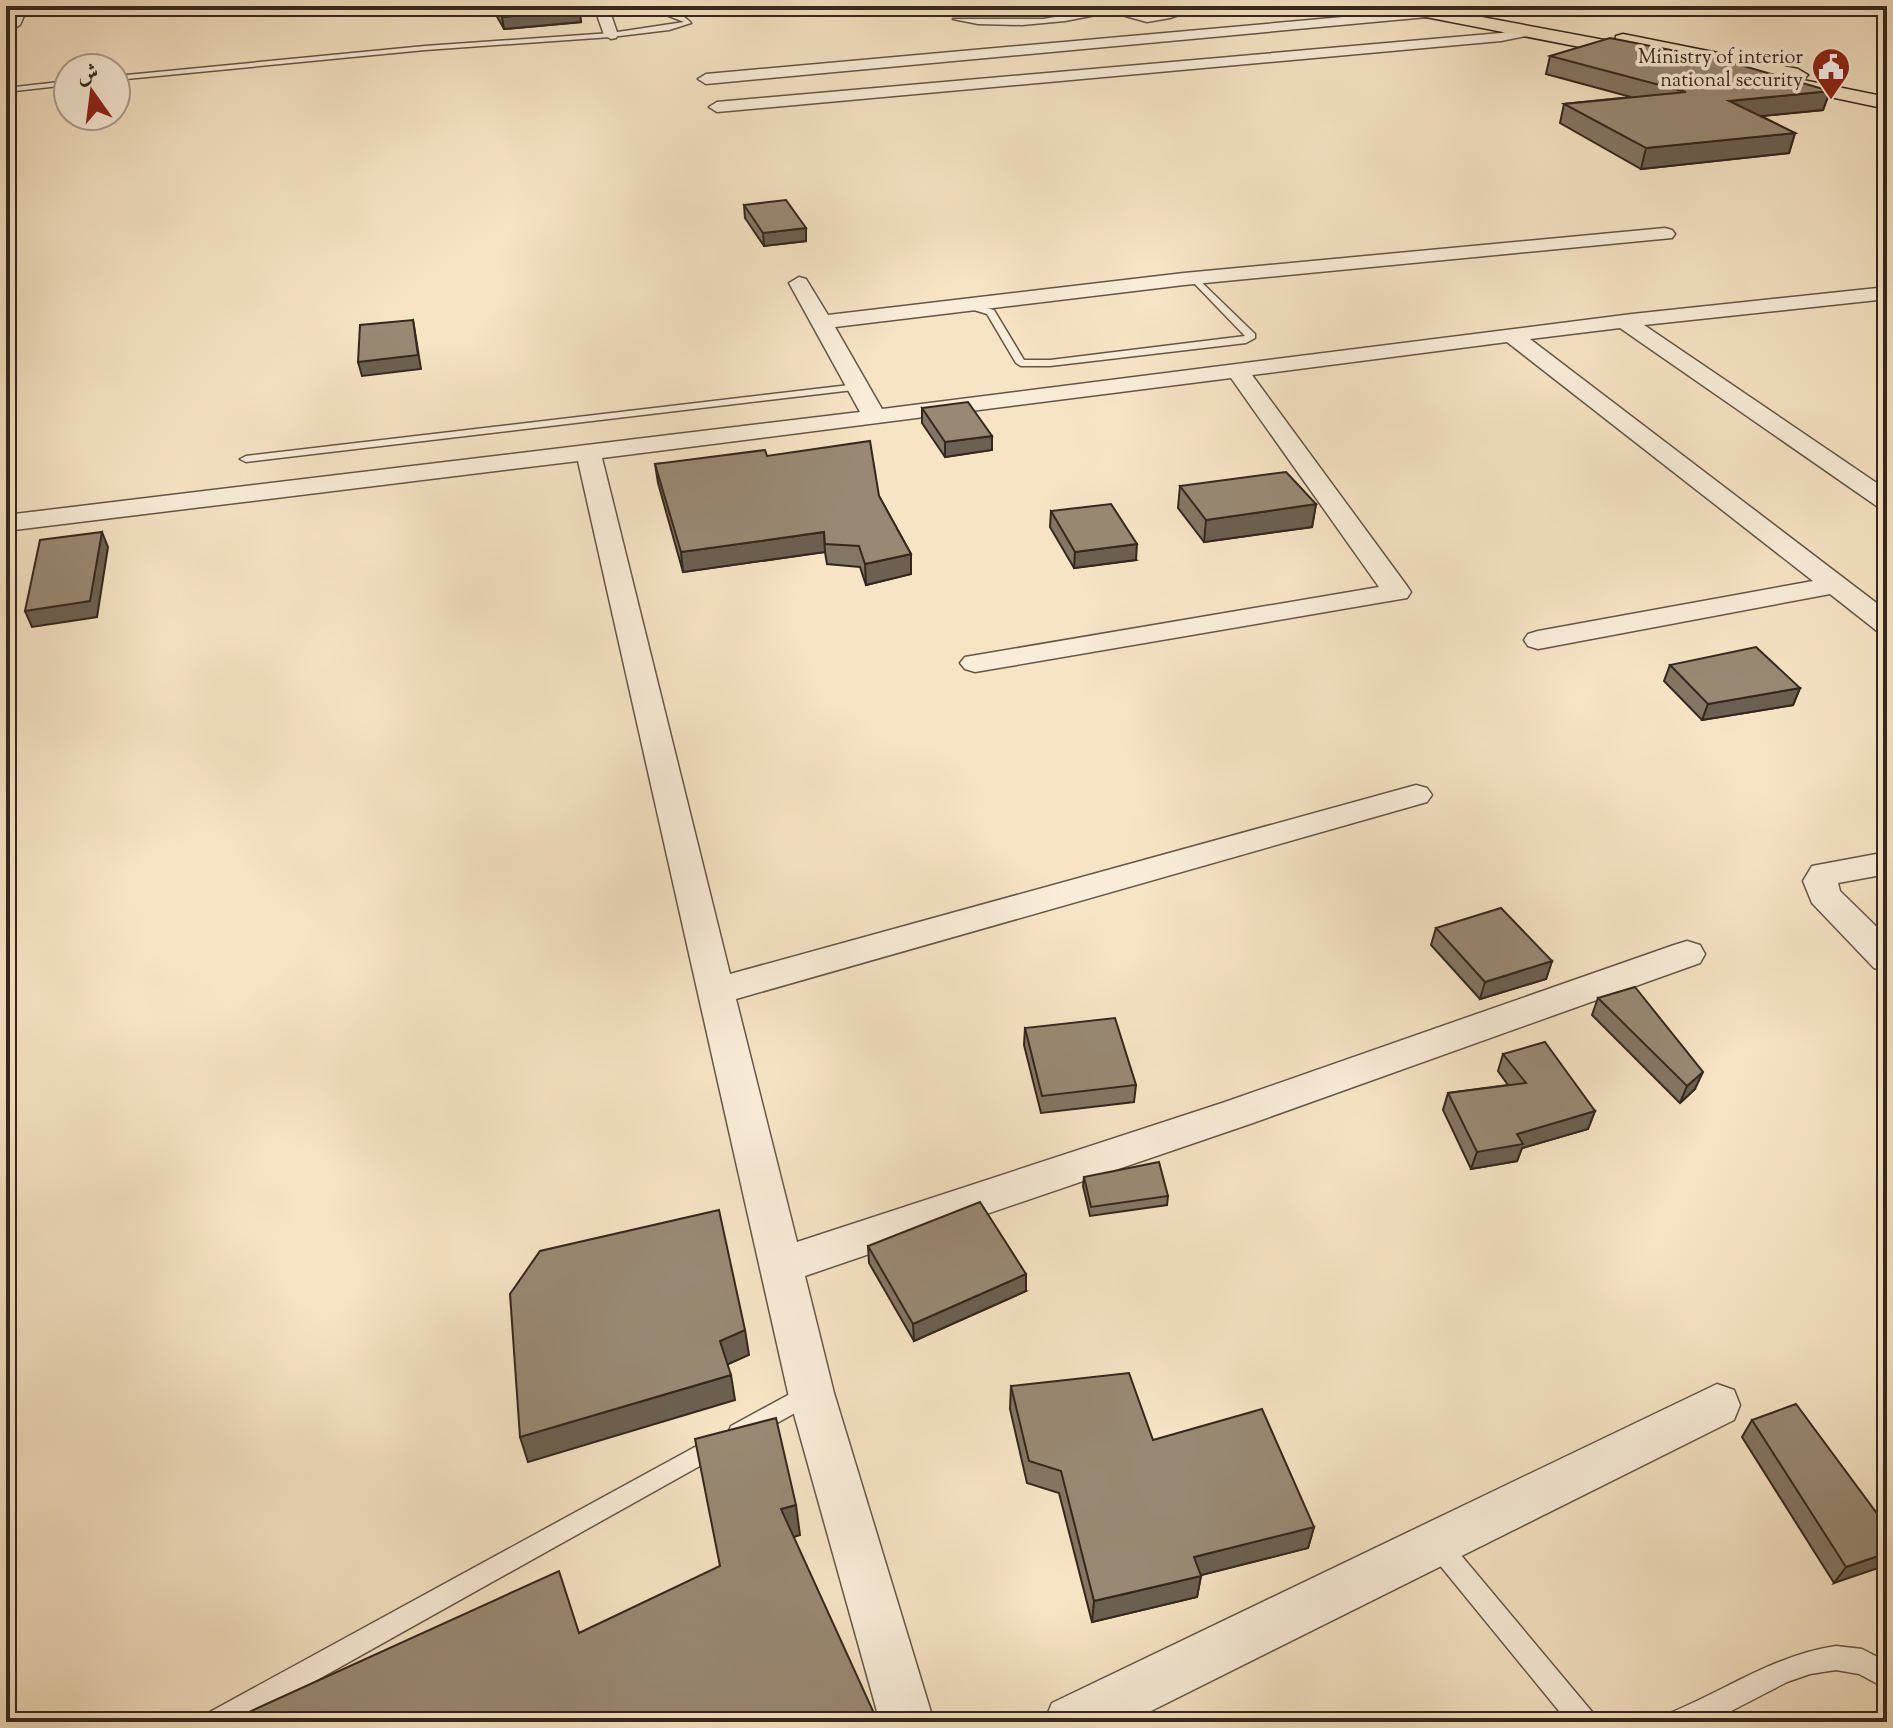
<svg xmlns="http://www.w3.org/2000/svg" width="1893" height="1728" viewBox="0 0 1893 1728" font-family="'Sorts Mill Goudy',Amiri,serif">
  <rect width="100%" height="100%" fill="#f6e4c5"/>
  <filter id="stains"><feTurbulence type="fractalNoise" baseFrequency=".0025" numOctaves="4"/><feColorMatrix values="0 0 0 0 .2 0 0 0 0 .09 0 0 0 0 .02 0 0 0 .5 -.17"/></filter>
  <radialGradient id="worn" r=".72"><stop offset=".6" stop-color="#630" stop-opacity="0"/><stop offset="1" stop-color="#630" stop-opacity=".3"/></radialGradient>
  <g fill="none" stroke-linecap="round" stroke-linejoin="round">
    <g stroke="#645647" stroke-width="3">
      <g id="service">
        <path d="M644,6C658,6 682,12 691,23L669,30L611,37L425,50L116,80V76L425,46L611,33L684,22Z"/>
        <path d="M1121,6H1132L1118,10C1154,27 1172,6 1205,6L1170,18L1147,22L1111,12L1065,21L1022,25L978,24L953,19H1043Z"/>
        <path d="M68,81V85L6,92V88Z"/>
        <path d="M1194,275L1255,334V338L1246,343L1050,366H1021L1016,363L987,314L961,306L966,303L994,310L1024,360H1050L1245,336L1191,280V276Z"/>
        <path d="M858,384L862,385V389L246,462L240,459L246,456Z"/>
        <path d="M810,1383L818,1386L821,1393L818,1400L747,1440L739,1443L731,1440L728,1433L731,1426Z"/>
        <path d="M715,1436L723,1439L726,1446L723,1453L242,1722H204L208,1713Z"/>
        <path d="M1437,1533L1445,1536L1593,1713L1597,1722H1568L1429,1552L1425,1544L1429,1536Z"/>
        <path d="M1836,1646L1862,1649L1887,1662V1689L1859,1674L1836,1670L1810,1674L1787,1682L1710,1722H1666L1670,1713C1726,1690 1775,1655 1836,1646Z"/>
      </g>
    </g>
    <g stroke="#645647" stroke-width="3">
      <g id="minor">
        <path d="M14,6H28L20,25L13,29L6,25Z"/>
        <path d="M594,6H608L618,35L616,38L611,39L604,35Z"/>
        <path d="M1433,9L1440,13L1438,16L706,84L698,79L706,74Z"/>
        <path d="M1531,27L1536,28V34L1501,41L717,112L709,107L717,102L1501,33Z"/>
        <path d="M1665,228L1672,230L1675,234L1672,238L1184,285L835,327L882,409L1632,314L1887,287V299L1644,325L1887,490V510L1878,507L1620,328L1530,339L1887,611V634L1877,631L1830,594L1538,649L1528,646L1524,640L1528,634L1538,631L1813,581L1507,342L1252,375L1407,586L1411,592L1407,598L975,672L965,669L960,663L965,657L1379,587L1231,378L602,458L730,974L1416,785L1427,788L1432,795L1427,802L736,999L797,1242L1222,1103L1674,945L1687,941L1700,945L1705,954L1700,963L1250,1124L805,1276L834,1393L934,1722H880L788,1393L578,461L6,531V515L860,412L789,283L799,277L806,279L828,315L1184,273Z"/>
        <path d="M1887,852V874L1838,883L1840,891L1887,937V972L1874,968L1812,903L1803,881L1812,866Z"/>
        <path d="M1717,1384L1734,1390L1740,1405L1734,1420L1129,1722H1044L1052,1703Z"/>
      </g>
    </g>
    <g stroke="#34271d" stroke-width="3">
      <path id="primary" d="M1386,6H1423L1615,42L1616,36L1623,34L1798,69L1808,75L1803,80L1887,97V109L1759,82L1756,78L1760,73L1660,53L1659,59L1652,61L1395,11Z"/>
    </g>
    <use href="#service" fill="#f9edd9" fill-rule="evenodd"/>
    <use href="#minor" fill="#f9edd9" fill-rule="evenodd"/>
    <use href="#primary" fill="#f6e4c5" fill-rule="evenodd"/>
  </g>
  <g fill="#847664" stroke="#34271d" stroke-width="2">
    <path d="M491,6H577L581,22L504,29Z"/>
    <path d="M1550,56L1830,91L1823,110L1761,116L1795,133L1789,153L1641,169L1560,123L1564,104L1631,97L1546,74Z"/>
    <path d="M744,205L806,228V241L764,246L745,218Z"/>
    <path d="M922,408L992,436V450L945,457L922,423Z"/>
    <path d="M767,456L879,496L911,554V574L866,585L860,567L827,564L825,552L683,572L658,483L655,464Z"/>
    <path d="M1180,486L1316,504L1312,527L1204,542L1178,508Z"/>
    <path d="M1051,511L1136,560L1074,568L1050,527Z"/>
    <path d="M1670,665L1800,688L1793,705L1702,720L1664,681Z"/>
    <path d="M1436,928L1552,961L1546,979L1480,999L1431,945Z"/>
    <path d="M1598,998L1695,1089L1680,1103L1592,1015Z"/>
    <path d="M1025,1028L1136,1085L1134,1102L1041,1113L1024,1045Z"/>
    <path d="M1503,1054L1595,1111L1588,1129L1522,1148L1517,1161L1471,1169L1443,1110L1448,1093L1508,1085L1498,1071Z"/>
    <path d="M1084,1177L1168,1196L1167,1205L1090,1216L1083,1186Z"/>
    <path d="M868,1246L1026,1291L914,1341L869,1263Z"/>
    <path d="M1011,1386L1153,1440L1314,1527L1308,1548L1201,1575L1197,1597L1092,1622L1059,1493L1027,1483L1010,1409Z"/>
    <path d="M1752,1420L1887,1527L1834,1583L1742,1437Z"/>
  </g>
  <g fill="#6b6051" stroke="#34271d" stroke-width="2">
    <path d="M580,10L581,22L504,29L502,17Z"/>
    <path d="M1830,91L1823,110L1723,120L1729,101Z"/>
    <path d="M1795,133L1789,153L1641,169L1646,148Z"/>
    <path d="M806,228V241L764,246L763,233Z"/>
    <path d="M413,320L421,369L362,376L358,362Z"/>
    <path d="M992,436V450L945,457V442Z"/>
    <path d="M1316,504L1312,527L1204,542L1206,520Z"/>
    <path d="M102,532L108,547L97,617L32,627L25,611Z"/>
    <path d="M824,532L825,552L683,572L681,552Z"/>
    <path d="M1137,544L1136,560L1074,568L1075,552Z"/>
    <path d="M911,554V574L866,585L865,564Z"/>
    <path d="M1800,688L1793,705L1702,720L1708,704Z"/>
    <path d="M1552,961L1546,979L1480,999L1485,982Z"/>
    <path d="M1703,1072L1695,1089L1680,1103L1687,1086Z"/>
    <path d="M1595,1111L1588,1129L1522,1148L1517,1161L1471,1169L1477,1152L1517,1134Z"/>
    <path d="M1026,1274V1291L914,1341L913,1324Z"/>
    <path d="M745,1330L749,1355L724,1366L720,1341Z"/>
    <path d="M731,1375L735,1400L528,1462L520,1437Z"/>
    <path d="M796,1505L800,1535L785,1540L781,1509Z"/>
    <path d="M1314,1527L1308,1548L1190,1578L1194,1557Z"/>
    <path d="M1887,1553V1565L1834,1583L1846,1567Z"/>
    <path d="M1201,1576L1197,1597L1092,1622L1094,1601Z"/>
  </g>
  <g fill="#998974" stroke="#34271d" stroke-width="2">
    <path d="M496,6H577L580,10L502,17Z"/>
    <path d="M1610,38L1726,61L1830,91L1729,101L1795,133L1646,148L1564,104L1686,92L1550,56Z"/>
    <path d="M786,200L806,228L763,233L744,205Z"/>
    <path d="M413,320L418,355L358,362L360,325Z"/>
    <path d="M968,402L992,436L945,442L922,408Z"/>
    <path d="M870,441L879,496L911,554L865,564L859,546L825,544L824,532L681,552L655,464L765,450L767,456Z"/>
    <path d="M1286,472L1316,504L1206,520L1180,486Z"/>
    <path d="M1111,504L1137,544L1075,552L1051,511Z"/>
    <path d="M102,532L90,601L25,611L40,540Z"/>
    <path d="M1756,647L1800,688L1708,704L1670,665Z"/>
    <path d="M1501,908L1552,961L1485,982L1436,928Z"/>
    <path d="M1635,987L1703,1072L1687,1086L1598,998Z"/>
    <path d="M1115,1018L1136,1085L1042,1096L1025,1028Z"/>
    <path d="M1545,1042L1595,1111L1517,1134L1523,1144L1477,1152L1448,1093L1526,1083L1503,1054Z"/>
    <path d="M1159,1162L1168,1196L1091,1207L1084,1177Z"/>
    <path d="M980,1202L1026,1274L913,1324L868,1246Z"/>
    <path d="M719,1210L745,1330L720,1341L731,1375L520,1437L510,1294L540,1251Z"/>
    <path d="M1129,1373L1153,1440L1262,1409L1314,1527L1194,1557L1201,1576L1094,1601L1061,1471L1029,1461L1011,1386Z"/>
    <path d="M1796,1404L1887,1527V1553L1846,1567L1752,1420Z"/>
    <path d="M776,1418L796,1505L781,1509L878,1722H227L559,1571L579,1633L720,1566L695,1439Z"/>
  </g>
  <defs>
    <g id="civic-pin" transform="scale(2)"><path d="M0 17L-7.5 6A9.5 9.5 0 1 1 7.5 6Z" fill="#8f2418" stroke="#f9edd9"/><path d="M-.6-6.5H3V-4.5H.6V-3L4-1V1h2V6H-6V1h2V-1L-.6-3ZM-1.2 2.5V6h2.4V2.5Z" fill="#fff"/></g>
  </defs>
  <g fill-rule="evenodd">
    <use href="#civic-pin" x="1831" y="67"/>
  </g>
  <g text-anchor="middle" stroke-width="7" stroke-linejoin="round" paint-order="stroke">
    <g font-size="20" fill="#34271d" stroke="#f9edd9" text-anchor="end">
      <text x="1803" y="63">Ministry of interior<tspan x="1803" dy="23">national security</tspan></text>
    </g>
  </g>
  <rect width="1893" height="1728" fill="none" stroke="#f6e4c5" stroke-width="32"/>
  <rect x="8" y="8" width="1877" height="1712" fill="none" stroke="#34271d" stroke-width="4"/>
  <rect x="16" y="16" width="1861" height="1696" fill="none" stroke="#34271d" stroke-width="2"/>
  <g transform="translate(92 92) rotate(346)"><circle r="38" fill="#f9edd9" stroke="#aa9e8e" stroke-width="2"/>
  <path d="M0-6L14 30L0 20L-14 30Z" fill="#8f2418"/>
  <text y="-12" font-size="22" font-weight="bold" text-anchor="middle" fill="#34271d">ش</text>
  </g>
  <rect width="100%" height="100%" filter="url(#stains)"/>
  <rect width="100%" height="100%" fill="url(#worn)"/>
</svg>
